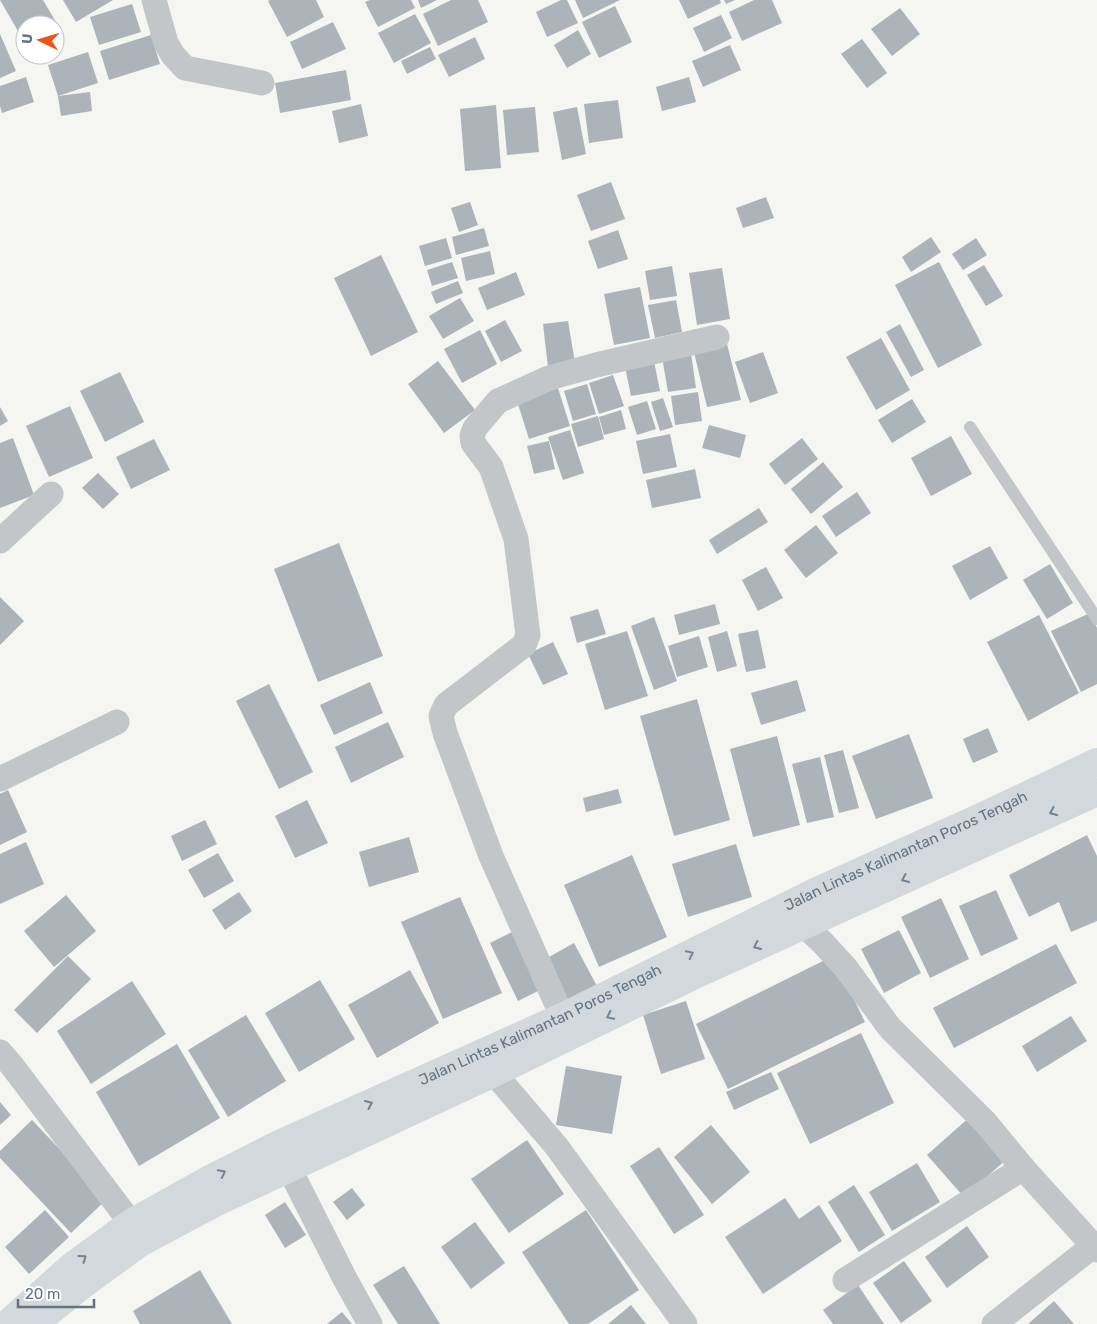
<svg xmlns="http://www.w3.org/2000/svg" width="1097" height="1324" viewBox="0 0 1097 1324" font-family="Rubik,sans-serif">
  <rect width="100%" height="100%" fill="#f5f5f1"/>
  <g fill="#acb3b9">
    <path d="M0,0H43L63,34L55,39V25H25V43Z"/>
    <path d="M63,0H113L76,22Z"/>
    <path d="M270,0H316L324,17L287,37L268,1Z"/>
    <path d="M370,0H411L415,8L378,27L365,2Z"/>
    <path d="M418,0H437L421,8Z"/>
    <path d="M451,0H478L488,22L438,46L423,14Z"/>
    <path d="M561,0H567L578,23L547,37L536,12Z"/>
    <path d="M575,0H620L583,18Z"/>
    <path d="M679,0H720L721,3L688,19Z"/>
    <path d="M724,0H735L726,4Z"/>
    <path d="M754,0H772L782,23L742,41L729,12Z"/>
    <path d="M132,4L141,32L99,45L90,17Z"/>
    <path d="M615,6L632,42L599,58L582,22Z"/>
    <path d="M900,8L920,34L892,56L871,29Z"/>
    <path d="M415,14L431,43L394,63L378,33Z"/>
    <path d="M721,15L732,38L704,52L693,28Z"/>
    <path d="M333,22L346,49L302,69L290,42Z"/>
    <path d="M578,30L591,54L567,68L554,45Z"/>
    <path d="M0,34L16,71L0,78Z"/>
    <path d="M151,35L160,64L109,80L100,51Z"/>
    <path d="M475,37L485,59L449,77L438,55Z"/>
    <path d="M862,39L887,73L867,88L841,54Z"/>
    <path d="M730,45L741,70L703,87L692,61Z"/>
    <path d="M430,47L436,59L407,74L401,61Z"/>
    <path d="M88,52L98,83L58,96L48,65Z"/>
    <path d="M346,70L351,100L280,113L275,83Z"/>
    <path d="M26,77L34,102L2,113L0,106V86Z"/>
    <path d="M689,77L696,102L662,111L656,87Z"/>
    <path d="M90,92L92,111L61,116L58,96Z"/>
    <path d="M618,100L623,138L589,143L584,104Z"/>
    <path d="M361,104L368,136L339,143L332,111Z"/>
    <path d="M496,105L501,168L465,171L460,109Z"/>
    <path d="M535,107L539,152L507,155L503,110Z"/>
    <path d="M577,107L586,154L562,160L553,112Z"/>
    <path d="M611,182L625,219L591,231L577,195Z"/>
    <path d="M766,197L774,218L743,228L736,208Z"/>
    <path d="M470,202L478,225L459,232L451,208Z"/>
    <path d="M484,228L489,246L456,255L452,237Z"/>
    <path d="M618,230L628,259L598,269L588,241Z"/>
    <path d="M931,237L941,252L911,272L902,257Z"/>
    <path d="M446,238L452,258L425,266L419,246Z"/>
    <path d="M976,238L987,255L963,270L952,254Z"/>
    <path d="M490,251L495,274L466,281L461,258Z"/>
    <path d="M381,255L418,332L371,356L334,278Z"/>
    <path d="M452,262L458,278L432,286L427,270Z"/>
    <path d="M939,262L982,345L938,368L895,285Z"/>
    <path d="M984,265L1003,296L986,306L967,275Z"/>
    <path d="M672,266L677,296L650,300L645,271Z"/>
    <path d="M722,268L730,319L697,325L689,273Z"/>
    <path d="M516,272L525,295L487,310L478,288Z"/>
    <path d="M458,281L463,293L436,304L431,292Z"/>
    <path d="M640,287L650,338L614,345L604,294Z"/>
    <path d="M460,298L474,321L443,339L429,316Z"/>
    <path d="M676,300L682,332L655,338L648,305Z"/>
    <path d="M505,320L522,351L501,362L485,331Z"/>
    <path d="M568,321L575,363L548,367L543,324Z"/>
    <path d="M900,324L924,370L911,377L886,332Z"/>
    <path d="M480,330L497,364L462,383L444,349Z"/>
    <path d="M881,338L910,390L876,410L846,357Z"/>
    <path d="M726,340L741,400L707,407L693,348Z"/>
    <path d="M763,352L778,393L750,403L735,362Z"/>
    <path d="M691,353L696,388L668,392L662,357Z"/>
    <path d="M653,356L660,391L631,396L624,362Z"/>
    <path d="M438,361L475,410L444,433L408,384Z"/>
    <path d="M120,372L144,422L105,442L80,391Z"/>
    <path d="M613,375L624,406L599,414L589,383Z"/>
    <path d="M587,384L596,414L573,421L564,391Z"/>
    <path d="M558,388L570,426L529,439L517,401Z"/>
    <path d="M698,392L702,421L675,425L671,396Z"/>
    <path d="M663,398L673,427L660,431L651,402Z"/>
    <path d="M912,399L926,422L892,443L878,420Z"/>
    <path d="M647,401L656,429L637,435L628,407Z"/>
    <path d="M70,406L93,458L49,477L26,426Z"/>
    <path d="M0,407L8,421L0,426Z"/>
    <path d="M621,410L626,429L604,435L599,417Z"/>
    <path d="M598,416L604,439L578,447L571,424Z"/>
    <path d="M709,425L746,435L740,458L702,448Z"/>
    <path d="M570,430L584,473L563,480L548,437Z"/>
    <path d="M670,434L677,467L643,474L636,441Z"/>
    <path d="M951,436L972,474L931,496L911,458Z"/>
    <path d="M13,438L34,495L0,508V443Z"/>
    <path d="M802,438L818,459L785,485L769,464Z"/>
    <path d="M154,439L170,470L131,489L116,457Z"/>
    <path d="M549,441L555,469L534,474L527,446Z"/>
    <path d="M823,462L843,487L811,514L791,489Z"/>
    <path d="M695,469L701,498L652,508L646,480Z"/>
    <path d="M98,473L119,494L103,509L82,488Z"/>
    <path d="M857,492L871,513L836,537L822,516Z"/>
    <path d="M759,508L768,522L717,554L709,540Z"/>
    <path d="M816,525L838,553L806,578L784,550Z"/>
    <path d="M339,543L383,656L318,682L274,569Z"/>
    <path d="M990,546L1008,578L970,600L952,566Z"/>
    <path d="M1050,564L1073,603L1047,619L1023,580Z"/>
    <path d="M766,567L783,598L758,611L742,580Z"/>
    <path d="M0,597L24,621L0,645Z"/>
    <path d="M715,604L720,624L679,635L674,615Z"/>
    <path d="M598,609L606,634L577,643L570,617Z"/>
    <path d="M1090,613L1097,628V684L1081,692L1051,631Z"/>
    <path d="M1039,615L1079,693L1028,721L987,642Z"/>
    <path d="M654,617L677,681L654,690L631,626Z"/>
    <path d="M758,630L766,668L746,672L738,634Z"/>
    <path d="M627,631L648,696L605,710L585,644Z"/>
    <path d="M727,631L737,666L717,672L708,637Z"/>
    <path d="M699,636L708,667L677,677L668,646Z"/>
    <path d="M553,642L568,674L543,685L528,654Z"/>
    <path d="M797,680L806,711L761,725L751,693Z"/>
    <path d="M370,682L383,713L334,735L320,705Z"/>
    <path d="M269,684L313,772L279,789L236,701Z"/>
    <path d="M697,699L730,820L674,836L640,716Z"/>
    <path d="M388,722L404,757L351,783L335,747Z"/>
    <path d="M988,728L998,752L973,763L963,739Z"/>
    <path d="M909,734L933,798L876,819L852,756Z"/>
    <path d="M777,736L800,825L753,837L730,749Z"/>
    <path d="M843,750L859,808L839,813L824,755Z"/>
    <path d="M820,757L834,817L807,823L792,764Z"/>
    <path d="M618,789L622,803L586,812L583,798Z"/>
    <path d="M8,790L27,832L0,845V794Z"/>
    <path d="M307,800L328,843L295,858L275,816Z"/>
    <path d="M205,820L217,844L182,861L171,836Z"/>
    <path d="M1087,835L1097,856V921L1071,932L1059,902L1029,917L1009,875Z"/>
    <path d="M409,837L419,872L369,887L359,852Z"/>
    <path d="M26,842L44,884L0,904V854Z"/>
    <path d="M736,844L752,897L688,917L672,864Z"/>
    <path d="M218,853L234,881L204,898L188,870Z"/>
    <path d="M632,855L667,937L599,967L564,885Z"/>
    <path d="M996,890L1018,939L981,956L959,906Z"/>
    <path d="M239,892L252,911L225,930L212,910Z"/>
    <path d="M66,895L96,931L54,967L24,931Z"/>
    <path d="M460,897L502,993L443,1019L401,922Z"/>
    <path d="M941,898L969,959L930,978L901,917Z"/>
    <path d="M899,930L921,973L884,993L861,949Z"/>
    <path d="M514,931L542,989L518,1001L490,943Z"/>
    <path d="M574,943L598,988L564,1006L540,962Z"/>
    <path d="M1056,944L1077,983L954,1048L933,1008Z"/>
    <path d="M68,956L91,979L37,1033L14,1010Z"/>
    <path d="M833,956L865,1022L728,1089L696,1024Z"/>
    <path d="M410,970L439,1023L377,1058L348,1005Z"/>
    <path d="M320,980L355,1039L299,1072L265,1013Z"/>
    <path d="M132,981L166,1034L91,1084L57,1031Z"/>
    <path d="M686,1001L705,1059L661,1074L643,1015Z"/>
    <path d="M246,1015L286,1081L228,1117L188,1050Z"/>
    <path d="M1071,1016L1087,1041L1037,1072L1022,1046Z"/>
    <path d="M861,1033L894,1103L810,1144L777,1073Z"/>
    <path d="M177,1044L220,1118L139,1166L96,1092Z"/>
    <path d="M566,1066L622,1076L612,1134L556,1125Z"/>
    <path d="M771,1072L779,1089L734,1110L726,1092Z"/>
    <path d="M0,1102L11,1115L0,1125Z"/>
    <path d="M972,1115L1009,1157L964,1197L927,1155Z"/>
    <path d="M32,1120L107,1199L71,1233L0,1158V1151Z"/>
    <path d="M711,1125L750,1172L712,1204L674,1157Z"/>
    <path d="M527,1140L564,1194L509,1233L471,1179Z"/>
    <path d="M659,1147L704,1215L674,1234L630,1166Z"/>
    <path d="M917,1163L940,1202L892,1231L869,1192Z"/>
    <path d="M854,1185L885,1235L859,1252L828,1202Z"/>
    <path d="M352,1188L365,1205L347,1220L333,1202Z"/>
    <path d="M785,1198L799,1219L819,1205L842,1241L763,1294L725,1237Z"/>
    <path d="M285,1202L306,1235L285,1248L265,1215Z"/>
    <path d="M45,1210L69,1237L29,1274L5,1247Z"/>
    <path d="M586,1210L639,1290L588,1324H569L522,1252Z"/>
    <path d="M475,1222L505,1263L471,1289L441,1247Z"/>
    <path d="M967,1226L989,1257L947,1288L925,1257Z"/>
    <path d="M904,1261L932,1301L901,1323L873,1283Z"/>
    <path d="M404,1266L440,1324H398L373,1285Z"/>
    <path d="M200,1270L232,1324H140L133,1311Z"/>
    <path d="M858,1285L884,1324H833L823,1310Z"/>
    <path d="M1054,1301L1074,1324H1028Z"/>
    <path d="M631,1305L646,1324H608Z"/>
    <path d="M342,1312L352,1324H327Z"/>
  </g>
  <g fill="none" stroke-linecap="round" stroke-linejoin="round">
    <path stroke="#c2c6c9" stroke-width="12" d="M970,427L1097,619"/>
    <g stroke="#c2c6c9" stroke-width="25">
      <path d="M154,0L166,43L173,55L185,68L262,83"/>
      <path d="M0,541L51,494"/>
      <path d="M0,779L117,722"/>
      <path d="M789,912L822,942L845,967L890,1028L985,1122L1023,1168L1097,1250"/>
      <path d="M571,1036L491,856L445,733L441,716L446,705L524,645L528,635L516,539L491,467L473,443L472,436L475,428L498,401L549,378L596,365L717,337"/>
      <path d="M0,1052L13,1067L131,1223L139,1241"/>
      <path d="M494,1073L557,1147L685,1324"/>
      <path d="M289,1168L344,1277L370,1324"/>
      <path d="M845,1280L1023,1168"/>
      <path d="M994,1324L1093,1246"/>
    </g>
    <g stroke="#d3d8dc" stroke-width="28">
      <path id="s1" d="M7,1324L72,1266L131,1223L208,1180L279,1144L562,1017L817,891L983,816L1097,762"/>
      <path d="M34,1324L81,1286L140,1243L217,1202L494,1073L697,974L1097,792"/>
    </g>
  </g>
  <defs><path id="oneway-chevron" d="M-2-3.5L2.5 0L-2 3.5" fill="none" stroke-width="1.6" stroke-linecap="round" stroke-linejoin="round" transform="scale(1.25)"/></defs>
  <g stroke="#738291">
    <use href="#oneway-chevron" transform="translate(1053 812) rotate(156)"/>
    <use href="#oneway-chevron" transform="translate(905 879) rotate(156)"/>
    <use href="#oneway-chevron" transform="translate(757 946) rotate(155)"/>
    <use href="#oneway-chevron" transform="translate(690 954) rotate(-26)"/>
    <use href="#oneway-chevron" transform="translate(610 1016) rotate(154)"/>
    <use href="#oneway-chevron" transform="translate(369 1104) rotate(-24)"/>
    <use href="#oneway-chevron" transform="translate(222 1173) rotate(-27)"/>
    <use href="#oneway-chevron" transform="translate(83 1258) rotate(-36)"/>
  </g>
  <g text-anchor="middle" stroke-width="5" stroke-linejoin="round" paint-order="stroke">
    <g font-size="15" fill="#627384" stroke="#fff">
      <text dy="5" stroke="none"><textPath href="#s1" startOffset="1020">Jalan Lintas Kalimantan Poros Tengah</textPath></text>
      <text dy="5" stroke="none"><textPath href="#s1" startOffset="615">Jalan Lintas Kalimantan Poros Tengah</textPath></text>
    </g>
  </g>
  <g transform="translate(40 40) rotate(275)"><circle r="24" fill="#ffffff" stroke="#c0c7ce"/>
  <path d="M0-4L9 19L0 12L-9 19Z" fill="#ed5418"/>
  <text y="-8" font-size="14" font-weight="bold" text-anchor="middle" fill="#627384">U</text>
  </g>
  <path d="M18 1299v8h76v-8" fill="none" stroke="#627384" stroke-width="2.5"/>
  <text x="25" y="1299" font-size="15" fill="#627384" stroke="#ffffff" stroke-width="4" paint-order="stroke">20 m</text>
</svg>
